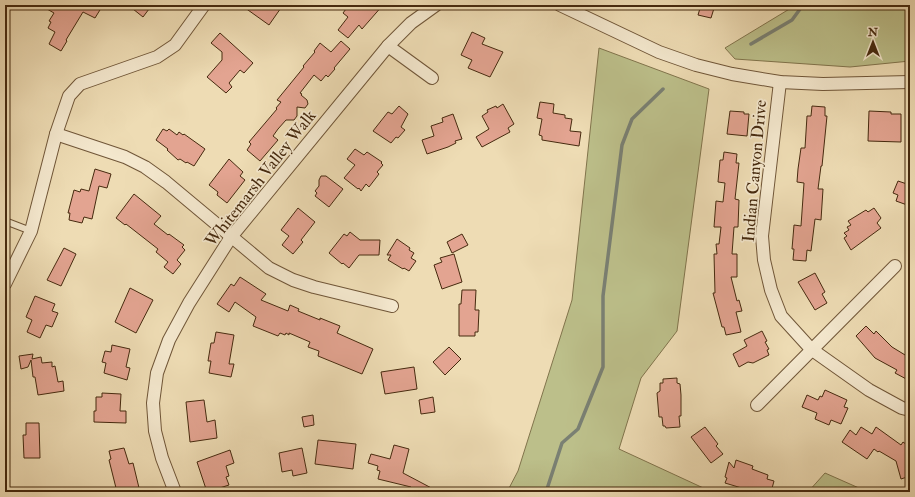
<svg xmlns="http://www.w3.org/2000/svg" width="915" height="497" viewBox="0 0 915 497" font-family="'IM FELL Double Pica',serif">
  <rect width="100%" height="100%" fill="#eedcb4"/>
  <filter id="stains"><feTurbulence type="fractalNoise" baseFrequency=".005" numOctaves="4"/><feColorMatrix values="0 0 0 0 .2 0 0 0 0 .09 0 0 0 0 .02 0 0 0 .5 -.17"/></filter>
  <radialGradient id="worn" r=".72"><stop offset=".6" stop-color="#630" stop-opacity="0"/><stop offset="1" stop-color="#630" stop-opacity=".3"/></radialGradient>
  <g fill="#bcbf8a" stroke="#81744c">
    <path d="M796,5H910V61L850,67L735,59L725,48Z"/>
    <path d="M599,48L709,89L677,331L641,378L619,449L712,492H507L518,471L572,300Z"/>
    <path d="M825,473L868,492H808Z"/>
  </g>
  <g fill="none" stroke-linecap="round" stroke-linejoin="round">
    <g stroke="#7a8073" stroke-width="3.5">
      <path d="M751,44L792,20L803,5"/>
      <path d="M546,492L562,443L578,429L603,367V296L622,145L632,119L663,89"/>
    </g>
  </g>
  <g fill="#e3a491" stroke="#462a0f">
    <path d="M40,5H103L95,18L83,12L66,40L67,41L61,51L49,44L55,32L48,28L51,22L49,21L54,13Z"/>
    <path d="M128,5H152L143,17Z"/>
    <path d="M241,5H283L269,25Z"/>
    <path d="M349,5H383L362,29L359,25L348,38L338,30L348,17L343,13Z"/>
    <path d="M701,5H715L711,18L698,15Z"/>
    <path d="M472,32L485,38L482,44L503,52L490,77L468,68L472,60L461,55Z"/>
    <path d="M220,33L253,63L244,73L240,70L229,83L232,87L226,93L207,77L222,60V52L211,43Z"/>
    <path d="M341,41L350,49L334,68L335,69L328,77L326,75L321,81L314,75L300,93L302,94L301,95L307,100L308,104L305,108L297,107V116L294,120H286L278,129L273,136L278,140L260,161L247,150L251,144L249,142L277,109L276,108L281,102L277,100L304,67L303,66L315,52L314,51L320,43L331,52Z"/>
    <path d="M540,102L554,104L553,113L565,115V118L572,119L570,131L581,132L579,146L542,140V136L539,135L542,119L537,118Z"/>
    <path d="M503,104L514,124L508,128L510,132L482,147L476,137L489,129L482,116L488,112L487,110L496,106L497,108Z"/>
    <path d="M399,106L408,114L401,127L405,130L398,138L396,137L391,143L373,131L388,112L392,114Z"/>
    <path d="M812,106L825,107V116H827L822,166H821L818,189H823L821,220L815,219L811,251L807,250L806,261L793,260L794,249H792L794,225L801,226L804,183L797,182L798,169L801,148H805L807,116H811Z"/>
    <path d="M730,111L744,112V114H749L747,136L727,134Z"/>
    <path d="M869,111L891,112V114H901V142L868,141Z"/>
    <path d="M453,114L462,139L455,141L456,143L448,147L427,154L422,140L434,136L431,126L443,122L442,118Z"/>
    <path d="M163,129L167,131L169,129L177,135L179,132L183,135L184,134L205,149L194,166L187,162L186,163L180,159L178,160L167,150L168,149L156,140Z"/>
    <path d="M355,149L364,155L367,152L382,162L381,163L383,165L377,172L379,174L369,187L366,184L361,191L359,188L358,189L344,178L355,165L347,159Z"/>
    <path d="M724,152L737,154L736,163H739L735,199L739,200L738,227H734L732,254H737V277H731L737,301L739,300L742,311L736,312L741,332L726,335L724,327H722L713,293H715L714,254H717L716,244H719L721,227H714L716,201L723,202L725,183L718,182L720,160H723Z"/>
    <path d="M229,159L243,172L240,176L245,180L227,203L217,195L218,192L209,185Z"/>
    <path d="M95,169L111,174L107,188L99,186L92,219L84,217L82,223L69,220L70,213H68L74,190L80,192L81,189L89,191Z"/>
    <path d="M321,176H326L343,189L329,207L315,196L317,193L315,191L319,186V180Z"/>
    <path d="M898,181L910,185V206L896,201L898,195L893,193Z"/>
    <path d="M134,194L161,216L154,224L168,235L169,234L184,245L182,247L185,250L177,260L181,264L173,274L164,267L168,262L156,252L158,249L126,224L125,225L116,218Z"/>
    <path d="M298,208L315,222L301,240L303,242L293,254L282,245L289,236L281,230Z"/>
    <path d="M874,208L881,218L877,223L881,228L851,250L844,238L847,236L844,233L849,230L847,227L851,225L848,221L866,210L868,212Z"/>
    <path d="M350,232L360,240H380L379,255H359L349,268L343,263L342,264L329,253L344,234L347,236Z"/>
    <path d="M462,234L468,245L452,253L447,242Z"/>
    <path d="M397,239L410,248L409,250L414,253L411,258L416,261L409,271L404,268L403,269L388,260L391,255H387Z"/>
    <path d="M64,248L76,254L61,286L47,280Z"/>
    <path d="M454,254L462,282L442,289L434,265L442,262L440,258Z"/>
    <path d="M815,273L825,292L822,294L827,303L815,310L798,282Z"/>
    <path d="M240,277L266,294L261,300L288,311L290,305L299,309L298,311L320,320V318L340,326L337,333L373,349L362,374L318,356L319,351L308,347L310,342L289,333V335L286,333L285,335L280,333L278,336L253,326L256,317L235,302L229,312L217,304L231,284L234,286Z"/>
    <path d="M130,288L153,300L136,333L115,322Z"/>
    <path d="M462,290H476L475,310H479L478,332H475V336H459V304H461Z"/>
    <path d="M35,296L55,304L52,311L58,313L52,327L46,325L40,338L27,332L32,320L26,317Z"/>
    <path d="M866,326L874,334L876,331L892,347L910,358V381L895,373L897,370L875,358L856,336Z"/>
    <path d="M762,331L767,341L765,342L769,349L767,350L769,355L753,363L748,362L739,367L733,354L747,346L744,340Z"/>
    <path d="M216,332L234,335L229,364H234L231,377L209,373L211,361H208L211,343H214Z"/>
    <path d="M112,345L130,349L126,367L130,368L127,380L104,373L106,363L102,362L105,351L111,352Z"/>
    <path d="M449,347L461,359L445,375L433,362Z"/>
    <path d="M33,354L32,359L41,357L42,363L52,362V367L55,366L58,382L63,381L64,391L38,395L35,377H33L31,360L28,367L21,369L19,356Z"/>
    <path d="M414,367L417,389L385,394L381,372Z"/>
    <path d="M677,378V383L680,384L681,395V416H679L680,427L666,428L665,426H663L662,417H659L657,393L660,391V383H663V379Z"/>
    <path d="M825,390L847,400L844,407L848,408L841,424L831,420L829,425L815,419L817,413L802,407L807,395L818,400L820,396L822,397Z"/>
    <path d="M102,393L121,394L120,411H126V423L94,422V411H96V397H102Z"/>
    <path d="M433,397L435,412L421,414L419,400Z"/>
    <path d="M204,400L207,422L215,420L217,438L190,442L186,402Z"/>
    <path d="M313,415L314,425L304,427L302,417Z"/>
    <path d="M26,423H39L40,458H24L23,435H26Z"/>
    <path d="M705,427L718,444L716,446L723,454L711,463L691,437Z"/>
    <path d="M861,427L872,434L876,427L901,445L903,442L910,447V476L901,479L896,461L879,451L878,452L874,449L867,459L842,442L850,430L856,435Z"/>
    <path d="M318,440L356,444L353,469L315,464Z"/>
    <path d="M394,445L409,449L403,473L439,492H409L411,487L378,479L380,471L377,470L378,466L368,463L371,454L390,459Z"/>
    <path d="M124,448L129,464L133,463L140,492H117L109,460L111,459L109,451Z"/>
    <path d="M302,448L307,473L293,476L292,470L282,472L279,453Z"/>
    <path d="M230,450L234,463L226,466L229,476L226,477L229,485L207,492L197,462Z"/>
    <path d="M736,460L753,466L752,469L768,475L767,479L774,481L771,492H755L725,483L727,478L725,477L729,462L734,468Z"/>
  </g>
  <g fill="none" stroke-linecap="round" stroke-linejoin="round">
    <g stroke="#705638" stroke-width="8">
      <path id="lane" d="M5,221L31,231"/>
    </g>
    <g stroke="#705638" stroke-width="14">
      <g id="street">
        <path d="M560,5L659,52L696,65L732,74L780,82L823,84L910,82"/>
        <path d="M388,46L432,78"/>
        <path d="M780,82L762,236L764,260L771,290L781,316L811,349L869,390L902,408L910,410"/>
        <path d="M56,134L125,157L145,167L166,182L269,268L293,280L314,287L392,306"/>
        <path d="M5,284L31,231L56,134L69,96L80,84L157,57L175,45L204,5"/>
        <path d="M757,405L895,266"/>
        <path d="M175,492L162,458L155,431L153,403L157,373L169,340L189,303L231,237L388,46L411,23L436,5"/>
      </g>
    </g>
    <use href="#lane" stroke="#f4e8ce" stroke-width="6"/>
    <use href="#street" stroke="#f4e8ce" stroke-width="12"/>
  </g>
  <g text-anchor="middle" stroke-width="3.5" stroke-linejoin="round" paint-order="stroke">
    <g font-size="17" fill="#462a0f" stroke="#f4e8ce">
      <text transform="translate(754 171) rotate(-85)" y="6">Indian Canyon Drive</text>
      <text transform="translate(260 178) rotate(-52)" y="6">Whitemarsh Valley Walk</text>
    </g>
  </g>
  <rect width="915" height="497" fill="none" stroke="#eedcb4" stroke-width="20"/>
  <rect x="6" y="6" width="903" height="485" fill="none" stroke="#462a0f" stroke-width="2"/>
  <rect x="10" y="10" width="895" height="477" fill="none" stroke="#462a0f"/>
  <g transform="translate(873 42)" stroke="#f4e8ce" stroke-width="3" paint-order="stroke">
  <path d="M0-3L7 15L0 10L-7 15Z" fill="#462a0f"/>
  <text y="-6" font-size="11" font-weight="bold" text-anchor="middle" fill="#462a0f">N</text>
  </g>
  <rect width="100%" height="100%" filter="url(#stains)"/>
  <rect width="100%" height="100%" fill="url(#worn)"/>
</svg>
